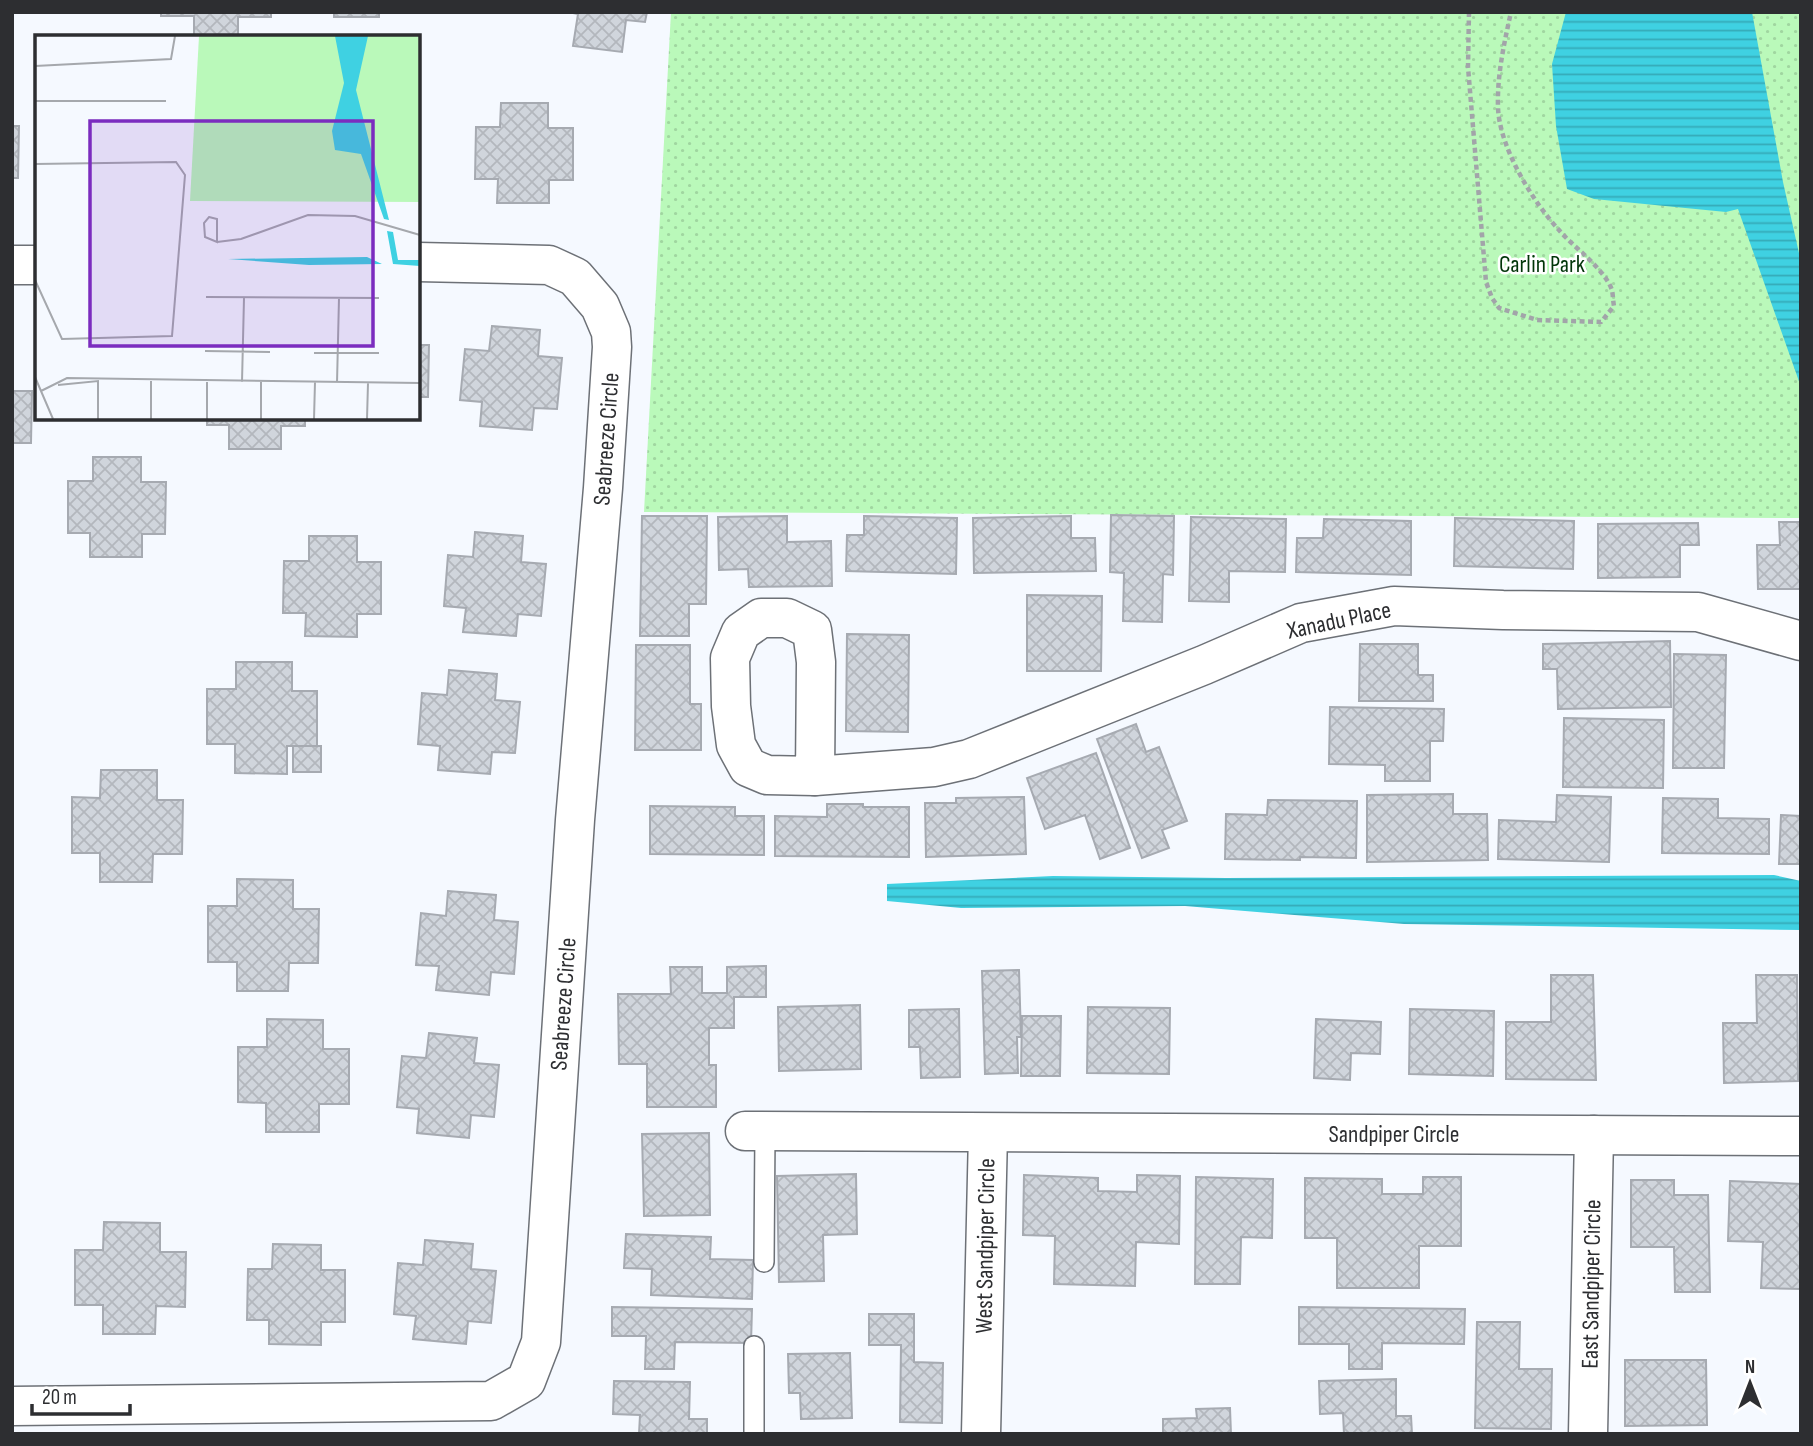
<svg xmlns="http://www.w3.org/2000/svg" width="1813" height="1446" viewBox="0 0 1813 1446" font-family="'Sofia Sans Condensed',sans-serif">
  <defs>
    <pattern id="grass-dots" width="8" height="8" patternUnits="userSpaceOnUse" patternTransform="scale(1.75)"><rect width="8" height="8" fill="#baf9ba"/><path d="M2 2h.1M6 6h.1" fill="none" stroke="#a0d6a0" stroke-width="1.8" stroke-linecap="round"/></pattern>
    <pattern id="water-rules" width="6" height="5" patternUnits="userSpaceOnUse" patternTransform="scale(1.75)"><rect width="6" height="5" fill="#3fd1e2"/><path d="M0 2.5h6" fill="none" stroke="#35aab8"/></pattern>
    <pattern id="building-cross-hatch" width="8" height="8" patternUnits="userSpaceOnUse" patternTransform="scale(1.75)"><rect width="8" height="8" fill="#d0d5dc"/><path d="M0 0l8 8M0 8l8-8" fill="none" stroke="#b3b7bd"/></pattern>
  </defs>
  <rect width="100%" height="100%" fill="#f5f9ff"/>
  <path fill="url(#grass-dots)" d="M671,12H1801V518L644,512Z"/>
  <g fill="url(#water-rules)">
    <path d="M1566,12H1752L1783,182L1801,262V387L1738,209L1726,212L1594,199L1567,189L1556,126L1552,64Z"/>
    <path d="M1774,875L1801,881V930L1404,924L1185,906L961,908L887,901V884L1053,876L1226,878Z"/>
  </g>
  <g fill="url(#building-cross-hatch)" stroke="#a6aab1" stroke-width="2">
    <path d="M161,12H271V17H238V37H194V16H161Z"/>
    <rect x="334" y="12" width="45" height="5"/>
    <path d="M568,12H647L645,22L626,20L622,52L573,46L578,14Z"/>
    <path d="M501,103H548V128H573V180H549V203H497L498,179H475L476,127H500Z"/>
    <path d="M12,126H19L18,178H12Z"/>
    <path d="M492,326L540,330L538,356L562,358L557,409L534,408L532,430L480,426L482,402L460,400L465,349L489,351Z"/>
    <path d="M418,345H429L428,397H418Z"/>
    <path d="M12,391H32L31,443H12Z"/>
    <path d="M207,418H305V426H281V449H229V425H207Z"/>
    <path d="M93,457H141V482H166L165,534H142V557H90V533H68V481H93Z"/>
    <path d="M1111,515L1174,516L1173,575L1163,574L1162,622L1123,621L1124,573L1110,572Z"/>
    <path d="M642,516H707L706,604H689V636H640Z"/>
    <path d="M787,516V542L831,541L832,586L749,587L748,569L719,570L718,517Z"/>
    <path d="M864,516L957,518L956,574L846,571L847,535H864Z"/>
    <path d="M1071,516V538H1095L1096,571L974,573L973,518Z"/>
    <path d="M1191,517L1286,519L1285,572L1229,571V602L1189,601Z"/>
    <path d="M1455,518L1574,521L1573,569L1454,566Z"/>
    <path d="M1324,519L1411,521V575L1296,572L1297,538H1323Z"/>
    <path d="M1779,522H1801V589H1758L1757,545H1780Z"/>
    <path d="M1698,523L1699,545H1680V577L1598,578V524Z"/>
    <path d="M475,532L523,536L521,562L546,564L541,616L518,614L516,636L463,632L466,608L444,606L448,555L473,557Z"/>
    <path d="M309,536H357V562H381V614H357V637L305,636L306,613H283L284,561H309Z"/>
    <path d="M1027,595L1102,596L1101,671H1027Z"/>
    <path d="M847,634L909,635L908,732L846,731Z"/>
    <path d="M1670,641L1671,707L1558,709L1557,669H1543V644Z"/>
    <path d="M1360,644H1418V675H1433V701H1359Z"/>
    <path d="M636,645H690V704H701V750H635Z"/>
    <path d="M1674,654L1726,655L1724,768H1673Z"/>
    <path d="M236,662H292V691H317V746H287V774L235,773V744H207V689H236Z"/>
    <path d="M449,670L497,674L495,700L520,702L515,753L492,752L490,774L438,770L440,746L418,744L422,693L447,695Z"/>
    <path d="M1330,707L1444,709L1443,741H1430V781H1385V765L1329,764Z"/>
    <path d="M1564,718L1664,720L1663,788L1563,787Z"/>
    <path d="M1136,724L1146,752L1159,747L1187,821L1162,830L1169,848L1142,858L1097,739Z"/>
    <rect x="293" y="746" width="28" height="26"/>
    <path d="M1096,753L1130,848L1100,859L1085,815L1045,829L1027,778Z"/>
    <path d="M101,770H157V800H183L182,854H153L152,882H100V853H72V797L100,798Z"/>
    <path d="M1453,794V814H1487L1488,860L1367,862V795Z"/>
    <path d="M1557,795L1611,797L1609,862L1498,859L1499,820L1556,822Z"/>
    <path d="M1024,797L1026,854L926,857L925,803H956V798Z"/>
    <path d="M1663,798L1718,799V818L1769,819V854L1662,853Z"/>
    <path d="M1268,800L1357,801L1356,858L1300,857V860L1225,859L1226,814L1267,815Z"/>
    <path d="M827,804H863V807H909V857L775,856V816L827,817Z"/>
    <path d="M650,806L735,807V816H764V855L650,854Z"/>
    <path d="M1781,815L1801,816V864H1779Z"/>
    <path d="M237,879L293,880V909H319L318,963H289L288,991H237V962H208V906H237Z"/>
    <path d="M448,891L496,895L494,920L518,922L514,974L491,972L489,995L436,990L439,966L416,965L421,913L446,916Z"/>
    <path d="M766,966V997H734V1028H709V1065H716V1107H647V1064H619L618,994H671L670,967H702V993H727V967Z"/>
    <path d="M1019,970L1021,1037H1017L1018,1073L985,1074L982,971Z"/>
    <path d="M1551,975H1593L1596,1080L1506,1079V1022H1551Z"/>
    <path d="M1756,975H1797L1798,1081L1724,1083L1723,1023H1757Z"/>
    <path d="M860,1005L861,1069L779,1071L778,1007Z"/>
    <path d="M1088,1007L1170,1008L1169,1074L1087,1073Z"/>
    <path d="M959,1009L960,1077L921,1078L920,1047H909V1010Z"/>
    <path d="M1410,1009L1494,1011L1493,1076L1409,1074Z"/>
    <path d="M1022,1016H1061L1060,1076H1021Z"/>
    <path d="M267,1019L323,1020V1049H349V1104H319V1132H266V1103L238,1102V1047H267Z"/>
    <path d="M1316,1019L1381,1022L1380,1054L1351,1053L1350,1080L1314,1078Z"/>
    <path d="M429,1033L477,1038L474,1063L499,1065L494,1117L471,1115L469,1138L417,1133L419,1109L397,1107L402,1056L426,1058Z"/>
    <path d="M709,1133L710,1215L644,1216L642,1134Z"/>
    <path d="M856,1174L857,1234L823,1235L824,1281L779,1282L777,1176Z"/>
    <path d="M1024,1175L1098,1178V1191L1137,1192V1175L1180,1176L1179,1244L1136,1242L1135,1286L1054,1284L1055,1236L1023,1235Z"/>
    <path d="M1196,1177L1273,1179L1272,1238L1241,1237L1240,1284H1195Z"/>
    <path d="M1423,1177H1461V1246H1419V1288H1337V1238H1305V1178L1382,1179V1194H1423Z"/>
    <path d="M1631,1180H1674V1195H1708L1710,1292H1675L1674,1247H1631Z"/>
    <path d="M1730,1181L1801,1184V1289L1761,1288L1763,1242L1728,1241Z"/>
    <path d="M104,1222L160,1223V1252H186L185,1307L156,1306L155,1334H103V1305H75V1250H103Z"/>
    <path d="M626,1234L711,1237L710,1259L753,1260L752,1299L651,1295L652,1269L624,1268Z"/>
    <path d="M425,1240L473,1244L471,1269L496,1271L491,1323L468,1321L466,1344L413,1339L416,1316L394,1314L398,1263L423,1265Z"/>
    <path d="M273,1244L321,1245V1270H345V1322H321V1345L269,1344V1320H247L248,1269H272Z"/>
    <path d="M612,1307L752,1309L751,1343L675,1342L674,1369H645L646,1336H612Z"/>
    <path d="M1299,1307L1465,1309L1464,1344L1382,1343V1369H1349V1344H1299Z"/>
    <path d="M869,1314H914V1362L943,1363L942,1423L900,1422L901,1345H869Z"/>
    <path d="M1477,1322H1520L1519,1369H1552L1551,1429L1475,1428Z"/>
    <path d="M850,1353L852,1418L801,1419L800,1393H789L788,1354Z"/>
    <path d="M1625,1360H1706L1707,1425L1625,1426Z"/>
    <path d="M1396,1379V1416H1411L1412,1434H1344L1343,1413L1320,1414L1319,1381Z"/>
    <path d="M614,1381L690,1382L689,1419H707V1434H639L640,1415L613,1414Z"/>
    <path d="M1230,1408L1231,1434H1163V1419L1197,1418L1196,1409Z"/>
  </g>
  <g fill="none" stroke-linecap="round" stroke-linejoin="round">
    <g stroke="#6d7177" stroke-width="22">
      <g id="lane">
        <path d="M764,1262L765,1131"/>
        <path d="M754,1346V1434"/>
      </g>
    </g>
    <g stroke="#6d7177" stroke-width="41">
      <g id="street">
        <path d="M12,265H37"/>
        <path d="M761,618H787L812,630L816,662L815,776L767,775L748,767L736,745L731,706L730,658L741,632Z"/>
        <path d="M815,776L934,767L969,759L1204,665L1301,623L1394,606L1503,610L1698,612L1801,641"/>
        <path d="M745,1131L1801,1136"/>
        <path d="M12,1406L491,1401L526,1381L541,1342L575,820L603,488L612,347L611,332L600,306L575,277L549,265L418,262"/>
        <path d="M981,1434L988,1133"/>
        <path d="M1588,1434L1594,1135"/>
      </g>
    </g>
    <path stroke="#a2a4a9" stroke-width="4.5" stroke-dasharray="5 3.5" stroke-linecap="butt" d="M1469,12L1468,67L1486,282L1492,298L1499,308L1537,320L1601,322L1614,306C1613,301 1613,295 1612,290C1604,268 1574,248 1559,230C1533,202 1499,147 1498,107C1497,75 1504,44 1511,12"/>
    <use href="#lane" stroke="#fff" stroke-width="19"/>
    <use href="#street" stroke="#fff" stroke-width="38"/>
  </g>
  <g text-anchor="middle" stroke-width="5" stroke-linejoin="round" paint-order="stroke">
    <g font-size="24" fill="#013508" stroke="#fff">
      <text x="1542" y="272">Carlin Park</text>
    </g>
    <g font-size="24" fill="#2d2e31" stroke="#fff">
      <text transform="translate(606 439) rotate(-86)" y="8">Seabreeze Circle</text>
      <text transform="translate(1339 620) rotate(-12)" y="8">Xanadu Place</text>
      <text transform="translate(563 1004) rotate(-86)" y="8">Seabreeze Circle</text>
      <text x="1394" y="1142">Sandpiper Circle</text>
      <text transform="translate(985 1246) rotate(-89)" y="8">West Sandpiper Circle</text>
      <text transform="translate(1591 1284) rotate(-89)" y="8">East Sandpiper Circle</text>
    </g>
  </g>
  <g transform="translate(35 35)">
    <rect width="385" height="385" fill="#f5f9ff"/>
    <path d="M164,1H385V167L155,166Z" fill="#baf9ba"/>
    <path d="M300,1H333L321,55L354,185L349,184L326,119L300,115L297,96L309,48ZM352,196L358,197L363,225H385V231L358,229ZM332,222L347,229L274,230L193,224Z" fill="#3fd1e2"/>
    <path fill="none" stroke="#a5a8ad" stroke-width="2" d="M0,31L136,24L140,1M0,66H131M0,129L141,127L150,140L137,301L27,304L0,245M174,182L182,184V207L170,202L169,188ZM182,207L206,204L273,180L320,181L385,200M171,262L344,263M170,316L235,317M279,318H344M0,342L18,384M207,347L209,263M302,348L304,263M23,350L63,346V384M6,356L32,343L385,348M116,384V346M172,384V347M226,384V347M279,384L280,347M332,384L333,348"/>
    <path fill="#7b2cbf" fill-opacity="0.15" stroke="#7b2cbf" stroke-width="3.5" d="M55,86H338V311H55Z"/>
    <rect width="385" height="385" fill="none" stroke="#2d2e31" stroke-width="3.5"/>
  </g>
  <rect width="1813" height="1446" fill="none" stroke="#2d2e31" stroke-width="28"/>
  <g transform="translate(1750 1383)" stroke="#ffffff" stroke-width="5" paint-order="stroke">
  <path d="M0-5L12 26L0 18L-12 26Z" fill="#2d2e31"/>
  <text y="-10" font-size="19" font-weight="bold" text-anchor="middle" fill="#2d2e31">N</text>
  </g>
  <path d="M32 1404v10h98v-10" fill="none" stroke="#2d2e31" stroke-width="3.5"/>
  <text x="42" y="1404" font-size="21" fill="#2d2e31" stroke="#ffffff" stroke-width="5" paint-order="stroke">20 m</text>
</svg>
